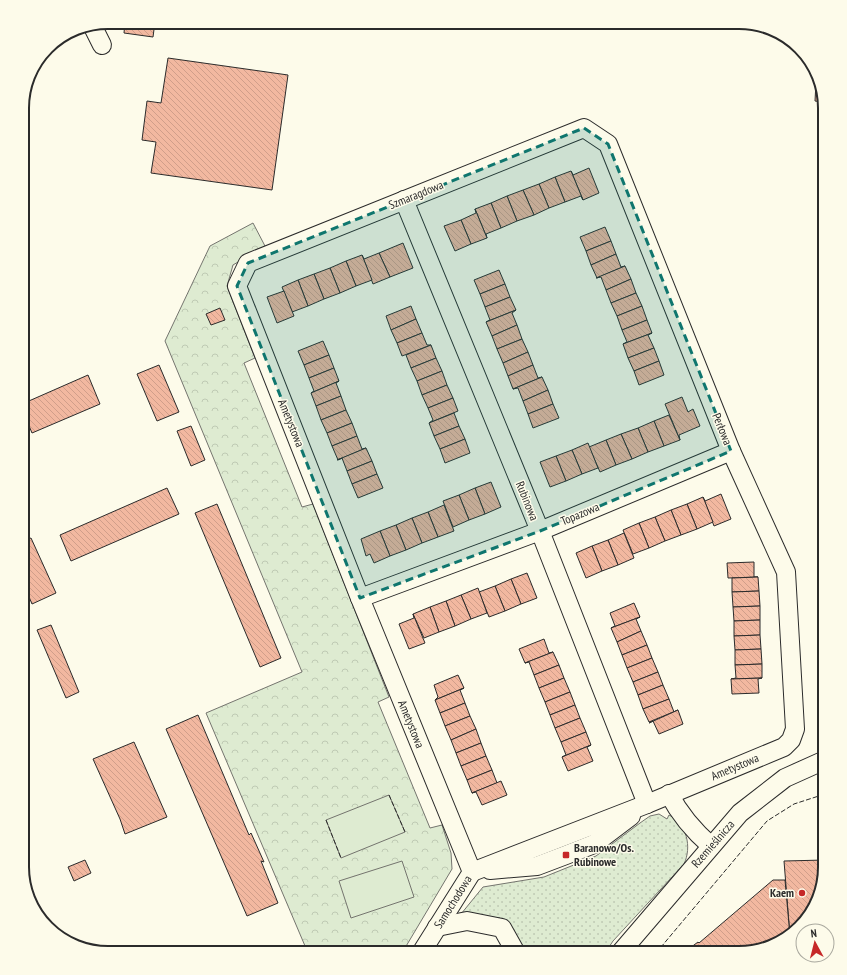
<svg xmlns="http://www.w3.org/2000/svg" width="847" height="975" viewBox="0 0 847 975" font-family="'PT Sans Narrow',sans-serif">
  <defs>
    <pattern id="grass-dots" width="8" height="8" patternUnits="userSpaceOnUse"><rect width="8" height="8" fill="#deebd1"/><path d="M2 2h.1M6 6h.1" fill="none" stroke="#bfcab4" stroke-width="1.8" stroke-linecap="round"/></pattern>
    <pattern id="park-crowns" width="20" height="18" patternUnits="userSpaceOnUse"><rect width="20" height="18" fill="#deebd1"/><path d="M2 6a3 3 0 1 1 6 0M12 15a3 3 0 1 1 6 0" fill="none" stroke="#bfcab4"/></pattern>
    <pattern id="building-back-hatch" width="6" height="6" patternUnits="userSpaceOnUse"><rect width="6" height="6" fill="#f2b8a0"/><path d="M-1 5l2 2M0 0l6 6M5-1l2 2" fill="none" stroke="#d09e8a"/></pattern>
  </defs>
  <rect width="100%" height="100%" fill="#fdfbea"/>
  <path fill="url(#grass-dots)" stroke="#74746e" d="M659,814L667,819L669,815C687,824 692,847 684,864L613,941L605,953H524L510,929L500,918L461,914L483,887L544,877L596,856L640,823L650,816Z"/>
  <path fill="url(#park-crowns)" stroke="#74746e" d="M253,223L265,246L233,265L227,286L255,358L244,363L302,507L313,504L389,697L378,702L430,828L442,825L451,853L452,869L402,953H308L206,713L302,672L165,341L210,246Z"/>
  <g fill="#deebd1" stroke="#74746e">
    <path d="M389,795L405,832L341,858L326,820Z"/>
    <path d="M402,861L414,897L351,918L339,881Z"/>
  </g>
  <g fill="url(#building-back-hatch)" stroke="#2b2b2b">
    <path d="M125,22H155L153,37L124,33Z"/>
    <path d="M168,58L288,75L272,190L151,173L156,142L142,140L147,101L161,103Z"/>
    <path d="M816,82L823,102L815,101Z"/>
    <path d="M589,168L599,193L583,200L571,171L573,175Z"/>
    <path d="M571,171L583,200L581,196L565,202L555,177Z"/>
    <path d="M555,177L565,202L549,208L539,184Z"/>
    <path d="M539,184L549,208L534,215L523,190Z"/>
    <path d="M523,190L534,215L517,221L507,196Z"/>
    <path d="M507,196L517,221L501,228L491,203Z"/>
    <path d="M491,203L501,228L486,234L487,238L475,209Z"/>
    <path d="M475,209L487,238L471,244L461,220L476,213Z"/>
    <path d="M461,220L471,244L455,251L444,226Z"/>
    <path d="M605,227L611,241L586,251L580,237Z"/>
    <path d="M611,241L616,254L591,265L586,251Z"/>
    <path d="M403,243L413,268L390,277L379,253Z"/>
    <path d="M379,253L390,277L373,284L362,255L364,259Z"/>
    <path d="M616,254L621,267L625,266L597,278L591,265Z"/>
    <path d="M362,255L372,280L356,286L346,261Z"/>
    <path d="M346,261L356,286L340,293L330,268Z"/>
    <path d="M625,266L631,279L606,290L601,277L596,278Z"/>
    <path d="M330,268L340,293L324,299L314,274Z"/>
    <path d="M499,270L505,284L480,294L474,280Z"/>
    <path d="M314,274L324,299L308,306L298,280Z"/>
    <path d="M631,279L636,293L611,303L606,290Z"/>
    <path d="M298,280L308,306L292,312L282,287Z"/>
    <path d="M505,284L510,297L485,307L480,294Z"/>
    <path d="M284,291L294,316L277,323L267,297Z"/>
    <path d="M636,293L642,306L617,316L611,303Z"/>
    <path d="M510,297L516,310L486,322L490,320L485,307Z"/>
    <path d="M411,306L416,319L391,330L386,316Z"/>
    <path d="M642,306L647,320L622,330L617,316Z"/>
    <path d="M220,308L225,320L211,325L206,314Z"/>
    <path d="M516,310L512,313L517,325L492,336L486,322Z"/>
    <path d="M416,319L422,333L397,343L391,330Z"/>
    <path d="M647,320L652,333L623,344L627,342L622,330Z"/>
    <path d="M517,325L522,339L497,349L492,336Z"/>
    <path d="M422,333L427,345H431L402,356L397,343Z"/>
    <path d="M652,333L648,335L654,348L628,358L623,344Z"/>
    <path d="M522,339L528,352L503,363L497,349Z"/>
    <path d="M323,341L329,355L304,365L298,351Z"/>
    <path d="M431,345L436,358L411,368L406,355Z"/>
    <path d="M654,348L659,361L634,371L628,358Z"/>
    <path d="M528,352L533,365L508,376L503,363Z"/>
    <path d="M329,355L334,368L309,378L304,365Z"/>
    <path d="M436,358L442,371L417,381L411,368Z"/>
    <path d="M659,361L664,375L639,385L634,371Z"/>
    <path d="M159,365L179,412L157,421L137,374Z"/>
    <path d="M533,365L538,378L542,377L513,389L508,376Z"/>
    <path d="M334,368L339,381L311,393L314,391L309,378Z"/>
    <path d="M442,371L447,385L422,395L417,381Z"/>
    <path d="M88,375L100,404L32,433L22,409V404Z"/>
    <path d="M542,377L548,390L523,401L518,388L513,389Z"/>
    <path d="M339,381L336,383L341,396L316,406L311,393Z"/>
    <path d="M447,385L453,398L428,408L422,395Z"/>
    <path d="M548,390L553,404L528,414L523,401Z"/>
    <path d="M341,396L346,410L321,420L316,406Z"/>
    <path d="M682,397L688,412L693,409L700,426L679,435L680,440L665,404Z"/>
    <path d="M453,398L458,411L429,423L433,420L428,408Z"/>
    <path d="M553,404L559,418L533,428L528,414Z"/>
    <path d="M346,410L352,423L327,433L321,420Z"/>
    <path d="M454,413L459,426L434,436L429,423Z"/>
    <path d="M669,415L680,440L664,446L654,421Z"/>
    <path d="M654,421L664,446L648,452L638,428Z"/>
    <path d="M352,423L357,436L332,446L327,433Z"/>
    <path d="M191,426L205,460L191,466L177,431Z"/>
    <path d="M459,426L465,439L440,449L434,436Z"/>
    <path d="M638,428L648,452L632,459L621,434Z"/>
    <path d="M621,434L632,459L616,465L606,440Z"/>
    <path d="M357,436L362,449L366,448L338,460L332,446Z"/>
    <path d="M465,439L470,453L445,463L440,449Z"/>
    <path d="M606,440L616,465L600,472L589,447Z"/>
    <path d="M588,443L598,468L582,474L572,450Z"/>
    <path d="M366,448L372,461L347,471L342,458L337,460Z"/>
    <path d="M572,450L582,474L566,481L556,456Z"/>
    <path d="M556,456L566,481L550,487L540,462Z"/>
    <path d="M372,461L377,474L352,484L347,471Z"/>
    <path d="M377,474L383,488L358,498L352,484Z"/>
    <path d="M491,482L501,507L485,514L475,488Z"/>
    <path d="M167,488L179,514L71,561L60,535Z"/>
    <path d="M475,488L485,514L469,520L459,495Z"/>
    <path d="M721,494L731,519L714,526L703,497L705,501Z"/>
    <path d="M459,495L469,520L453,527L443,501Z"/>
    <path d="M703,497L713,522L697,529L687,504Z"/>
    <path d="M217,504L281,658L260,667L195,513Z"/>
    <path d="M687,504L697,529L681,535L671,510Z"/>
    <path d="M444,505L454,531L438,537L428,512Z"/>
    <path d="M671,510L681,535L665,541L655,517Z"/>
    <path d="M428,512L438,537L422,543L412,518Z"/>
    <path d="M655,517L665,541L649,548L639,523Z"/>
    <path d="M412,518L422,543L406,550L396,525Z"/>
    <path d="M639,523L649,548L633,554L623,530Z"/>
    <path d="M396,525L406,550L390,556L380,531Z"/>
    <path d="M380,531L390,556L374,563L370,554L366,556L361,539Z"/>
    <path d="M624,533L634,558L618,565L608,540Z"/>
    <path d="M31,538L56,593L32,604L22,580V541Z"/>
    <path d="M608,540L618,565L602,571L592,546Z"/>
    <path d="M592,546L602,571L586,578L576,553Z"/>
    <path d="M754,562V577H758L728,578L727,563Z"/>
    <path d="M527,573L537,598L521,604L511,579Z"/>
    <path d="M758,577L759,591L732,592V578Z"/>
    <path d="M511,579L521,604L505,611L495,586Z"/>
    <path d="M495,586L505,611L489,617L479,592Z"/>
    <path d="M478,588L487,613L471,619L461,595Z"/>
    <path d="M759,591L760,606L733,607L732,592Z"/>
    <path d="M461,595L471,619L455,626L446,601Z"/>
    <path d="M446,601L455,626L439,632L430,607Z"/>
    <path d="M634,603L640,617L611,628L615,626L610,613Z"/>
    <path d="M760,606V620L734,621L733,607Z"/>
    <path d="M430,607L439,632L424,638L413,614Z"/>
    <path d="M413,614L425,643L409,649L399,624L414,618Z"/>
    <path d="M640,617L636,619L641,631L617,642L611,628Z"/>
    <path d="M760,620V635L734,636V621Z"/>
    <path d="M51,625L79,692L66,698L37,630Z"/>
    <path d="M641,631L647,645L622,655L617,642Z"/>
    <path d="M760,635L761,649L735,650L734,636Z"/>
    <path d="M544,639L549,653L553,652L525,663L519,649Z"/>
    <path d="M647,645L652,658L627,668L622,655Z"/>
    <path d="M761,649L762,664L735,665V650Z"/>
    <path d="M553,652L559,665L534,675L529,662L525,663Z"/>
    <path d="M652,658L658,672L633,682L627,668Z"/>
    <path d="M762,664V678L731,679L736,678L735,665Z"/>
    <path d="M559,665L564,678L539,688L534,675Z"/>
    <path d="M658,672L663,685L638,695L633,682Z"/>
    <path d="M458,675L464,688L435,700L438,697L434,685Z"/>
    <path d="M564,678L570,692L545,702L539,688Z"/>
    <path d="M762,678L758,679L759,693L732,694L731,679Z"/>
    <path d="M663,685L669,699L643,709L638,695Z"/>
    <path d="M464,688L460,690L465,703L440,713L435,700Z"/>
    <path d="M570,692L575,705L550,715L545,702Z"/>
    <path d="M669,699L674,712L678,710L649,722L643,709Z"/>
    <path d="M465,703L470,716L445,726L440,713Z"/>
    <path d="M575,705L580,718L555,728L550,715Z"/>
    <path d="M678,710L683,724L659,734L653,721L649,723Z"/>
    <path d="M198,715L249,835L251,833L264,862L261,861L278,903L247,916L166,729Z"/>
    <path d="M470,716L476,729L451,740L445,726Z"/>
    <path d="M580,718L586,732L561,742L555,728Z"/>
    <path d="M476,729L481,743L456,753L451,740Z"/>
    <path d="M586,732L591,745L562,757L566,755L561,742Z"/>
    <path d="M134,742L167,817L125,834L120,819L93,759Z"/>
    <path d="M481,743L486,756L461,766L456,753Z"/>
    <path d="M591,745L587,747L593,761L568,771L562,757Z"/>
    <path d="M486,756L492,770L467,780L461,766Z"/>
    <path d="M492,770L497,783L472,793L467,780Z"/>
    <path d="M501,781L507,795L482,805L476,792L472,793Z"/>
    <path d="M85,860L91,873L74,881L68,867Z"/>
    <path d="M825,860V867L816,905L790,936L784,861Z"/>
    <path d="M773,880H785L790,936L739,953H695L690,948L698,942L699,943Z"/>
  </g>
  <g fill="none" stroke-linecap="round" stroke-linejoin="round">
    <g stroke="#2b2b2b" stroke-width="20">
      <g id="minor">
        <path d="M92,25L102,45"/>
        <path d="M584,128L608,144L731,451L786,572L795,729L791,740L784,747L647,804L472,872L360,598L237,286L248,263Z"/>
        <path d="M404,200L540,531L647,804"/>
        <path d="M360,598L540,531L731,451"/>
        <path d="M669,794C679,813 695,832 711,846"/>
        <path d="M490,870L537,866L566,855L594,844L631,816"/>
        <path d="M437,927L467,921L502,928L516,953"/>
        <path d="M421,953L472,872"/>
        <path d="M620,953L740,813L785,778L825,760"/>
      </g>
    </g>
    <use href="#minor" stroke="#fdfbea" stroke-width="18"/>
    <g stroke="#2b2b2b" stroke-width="1" stroke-dasharray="5 2" stroke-linecap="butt">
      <path d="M389,795L405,832"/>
      <path d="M326,820L341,858"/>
      <path d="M656,953L767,821L794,804L825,794"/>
    </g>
  </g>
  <path fill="#0f766e" fill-opacity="0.2" stroke="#0f766e" stroke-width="3" stroke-dasharray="8 5" stroke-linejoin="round" d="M584,128L608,144L731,451L540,531L360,598L237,286L248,263Z"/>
  <g fill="#c62828" stroke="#fdfbea" stroke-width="1.5">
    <rect x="562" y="851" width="8" height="8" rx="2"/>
    <circle cx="802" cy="893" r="4"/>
  </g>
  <g text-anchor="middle" stroke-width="3" stroke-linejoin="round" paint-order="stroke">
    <g font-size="12" fill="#2b2b2b" stroke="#fdfbea">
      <text transform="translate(416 195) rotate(-22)" y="4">Szmaragdowa</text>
      <text transform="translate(291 423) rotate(68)" y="4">Ametystowa</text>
      <text transform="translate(722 429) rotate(68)" y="4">Perłowa</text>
      <text transform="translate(527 501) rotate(68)" y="4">Rubinowa</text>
      <text transform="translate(580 514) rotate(-23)" y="4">Topazowa</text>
      <text transform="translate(411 724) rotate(68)" y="4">Ametystowa</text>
      <text transform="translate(735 767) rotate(-23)" y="4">Ametystowa</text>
      <text transform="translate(713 844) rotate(-49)" y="4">Rzemieślnicza</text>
      <text transform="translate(453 902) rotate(-58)" y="4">Samochodowa</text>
    </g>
    <g font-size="12" font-weight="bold" fill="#2b2b2b" stroke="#fdfbea" text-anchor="start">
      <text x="574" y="852">Baranowo/Os.<tspan x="574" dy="14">Rubinowe</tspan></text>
      <text x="794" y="897" text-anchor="end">Kaem</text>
    </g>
  </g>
  <path d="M0 0H847V975H0ZM108 29H739A79 79 0 0 1 818 108V867A79 79 0 0 1 739 946H108A79 79 0 0 1 29 867V108A79 79 0 0 1 108 29Z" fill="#fdfbea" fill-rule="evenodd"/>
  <path fill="none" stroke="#2b2b2b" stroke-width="2" d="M108 29H739A79 79 0 0 1 818 108V867A79 79 0 0 1 739 946H108A79 79 0 0 1 29 867V108A79 79 0 0 1 108 29Z"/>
  <g transform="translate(815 943) rotate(353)"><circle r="19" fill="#fdfbea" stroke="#a9a89e"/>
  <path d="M0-3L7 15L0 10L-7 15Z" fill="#c62828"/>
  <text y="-6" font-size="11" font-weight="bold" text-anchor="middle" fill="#2b2b2b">N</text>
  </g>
</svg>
